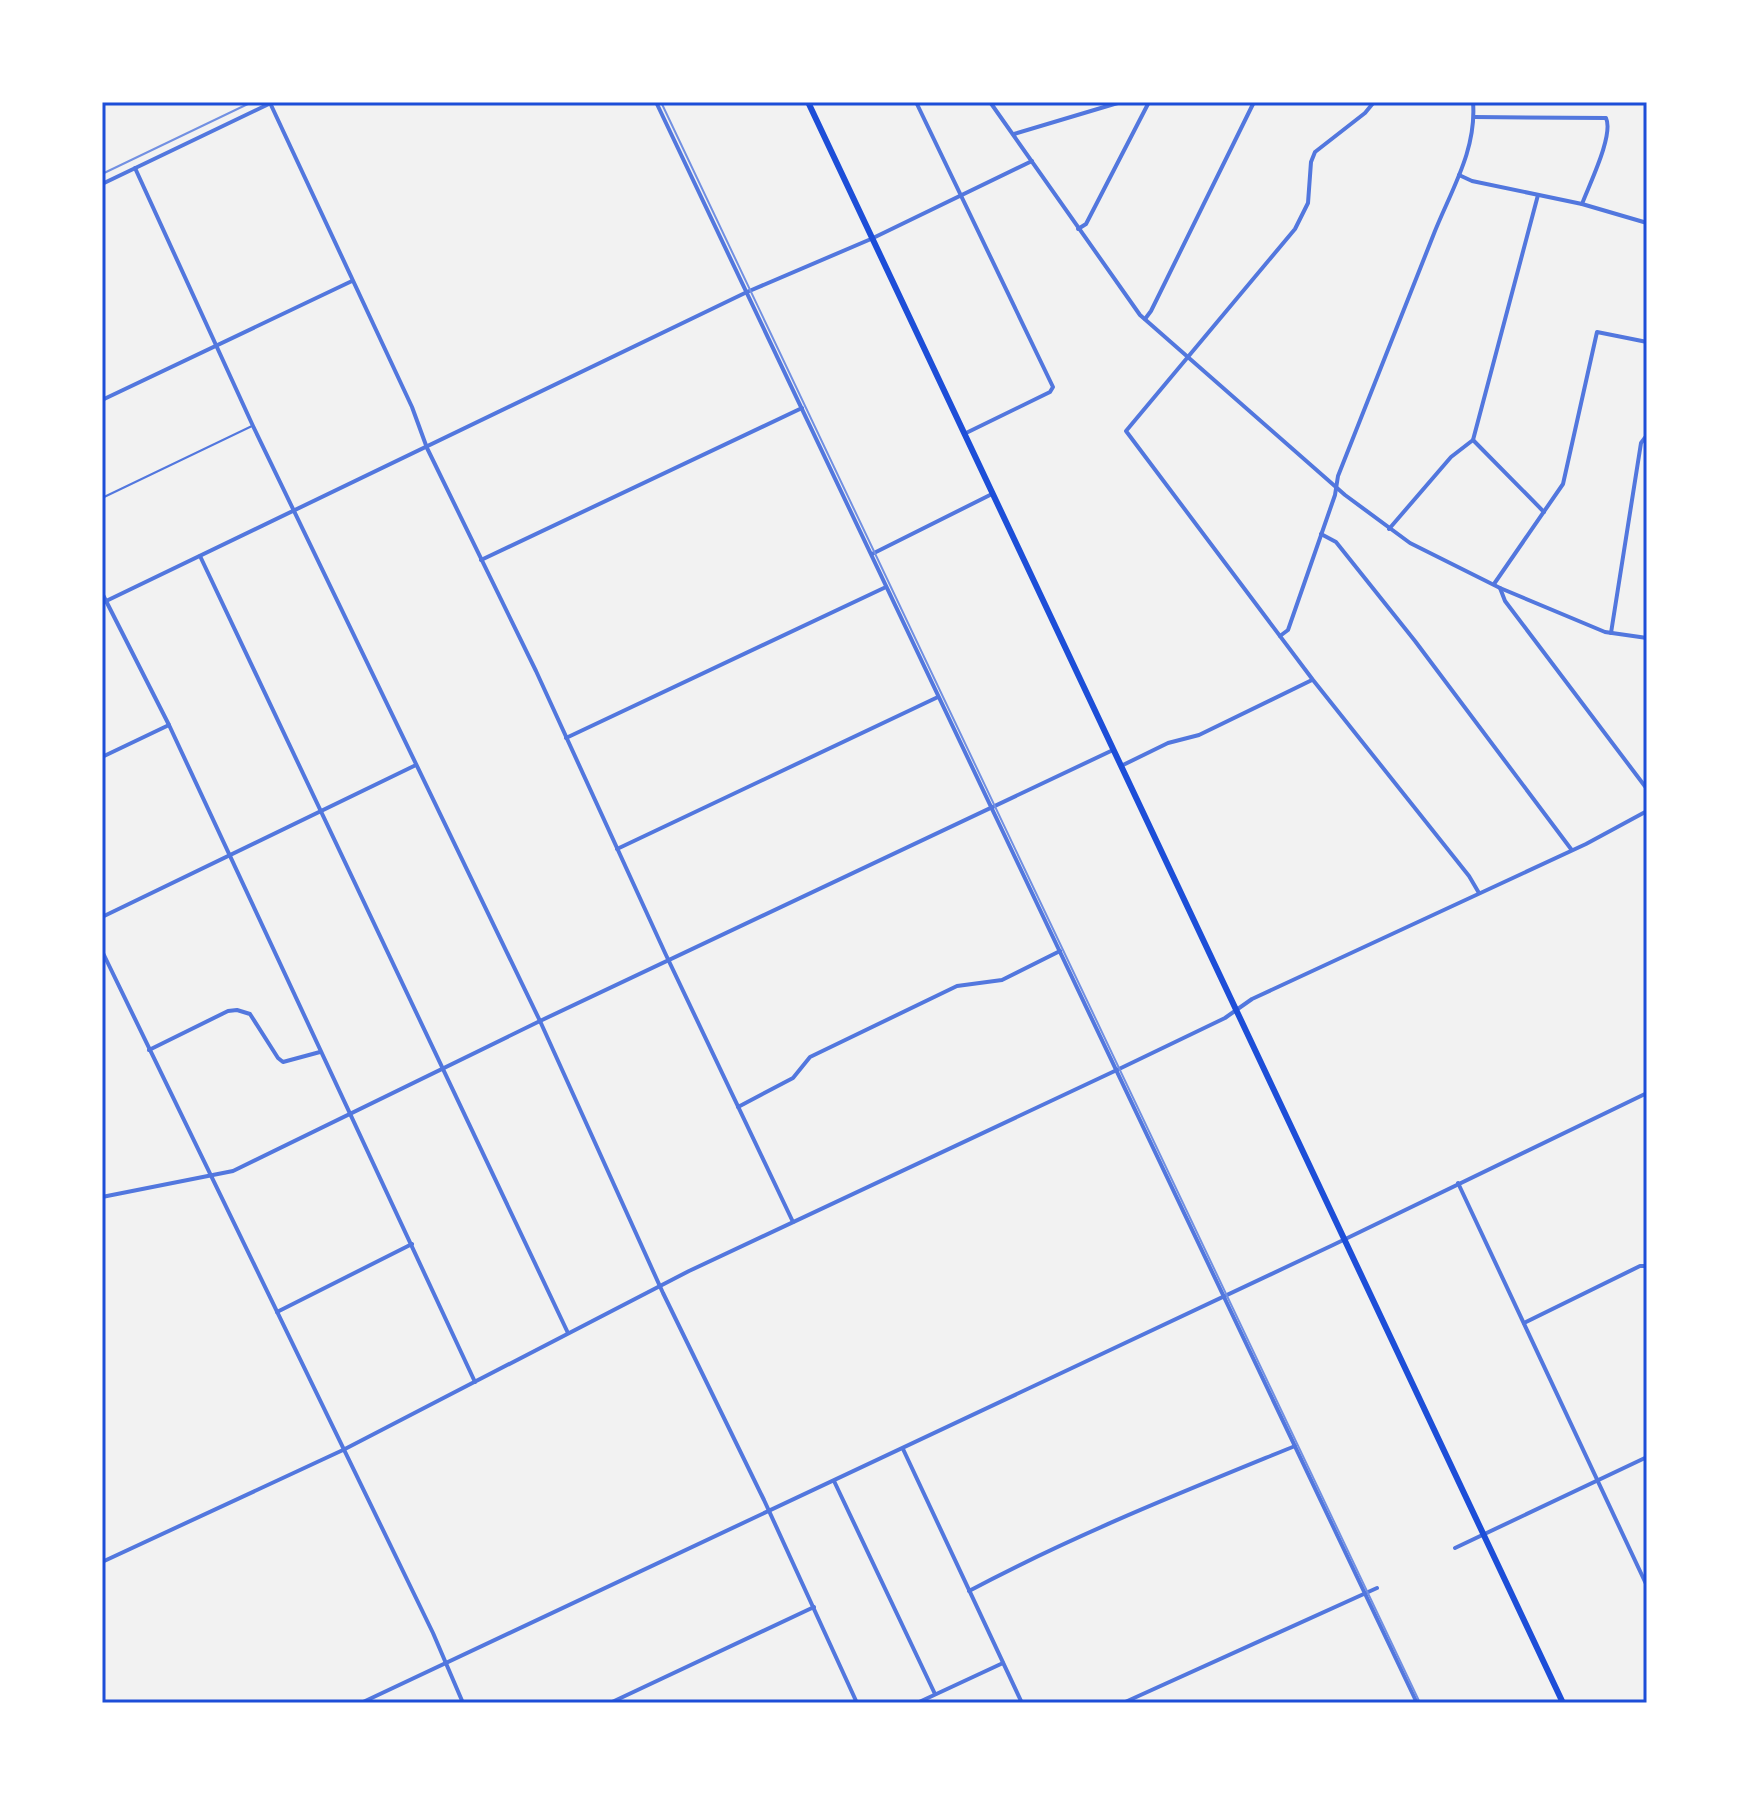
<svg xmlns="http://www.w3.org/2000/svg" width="1749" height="1805" viewBox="0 0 1749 1805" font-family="'Noto Sans',sans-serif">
  <rect width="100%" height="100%" fill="#f2f2f2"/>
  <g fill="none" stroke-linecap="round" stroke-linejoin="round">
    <path stroke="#5277de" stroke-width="2" d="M102,498L252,426"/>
    <g stroke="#5277de" stroke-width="4">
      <path d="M656,102L1417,1703"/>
      <path d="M916,102L1053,387L1050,392L964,434"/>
      <path d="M990,102L1140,315L1345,495L1410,543L1500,588L1605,632L1647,638"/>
      <path d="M1374,102L1365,113L1315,152L1311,162L1308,203L1295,229L1126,431L1313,680L1469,876L1479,893"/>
      <path d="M271,105L412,407L427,448L536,671L666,955L793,1222"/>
      <path d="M1474,117L1606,118C1614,135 1589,185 1582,204"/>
      <path d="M1014,134L1121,102"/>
      <path d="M135,168L253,426L540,1021L663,1293L764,1500L857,1703"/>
      <path d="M1459,175L1472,181L1582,204L1647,223"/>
      <path d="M102,184L273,102"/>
      <path d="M1078,229L1086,224L1149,102"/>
      <path d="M1145,319L1151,311L1254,102"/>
      <path d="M102,400L352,281"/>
      <path d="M1473,440L1544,512"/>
      <path d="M1389,529L1451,457L1473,440L1538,195"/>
      <path d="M1321,534L1336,542L1415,641L1571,849"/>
      <path d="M872,554L992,494"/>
      <path d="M200,556L568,1333"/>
      <path d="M481,560L802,408"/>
      <path d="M1494,584L1563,484L1597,332L1647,342"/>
      <path d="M1500,588L1505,601L1647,789"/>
      <path d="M102,593L169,725L475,1382"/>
      <path d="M102,603L747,292L871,239L1032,161"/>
      <path d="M1611,633L1641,443L1647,435"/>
      <path d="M1280,636L1288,630L1335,495L1338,476C1369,396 1402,316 1433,236C1450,192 1477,151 1473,102"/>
      <path d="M566,738L886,587"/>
      <path d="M102,757L169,725"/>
      <path d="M1121,766L1168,743L1199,735L1312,680"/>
      <path d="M617,849L938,697"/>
      <path d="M102,917L416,765"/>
      <path d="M102,951L433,1633L463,1703"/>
      <path d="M149,1050L228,1011L237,1010L250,1014L278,1058L283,1062L320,1052"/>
      <path d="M738,1107L793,1078L810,1057L957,986L1002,980L1060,951"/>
      <path d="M1458,1183L1647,1586"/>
      <path d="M102,1197L233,1171L540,1021L1113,750"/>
      <path d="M277,1312L412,1244"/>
      <path d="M1524,1323L1640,1266H1647"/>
      <path d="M903,1449L1022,1703"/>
      <path d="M834,1481L935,1694"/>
      <path d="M1455,1548L1647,1457"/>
      <path d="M102,1562L343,1450L689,1271L1119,1069L1225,1018L1252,999L1586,844L1647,811"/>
      <path d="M969,1591C1074,1535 1185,1491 1295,1446"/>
      <path d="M361,1703L1333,1245L1647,1093"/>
      <path d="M610,1703L814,1607"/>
      <path d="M917,1703L1003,1663"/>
      <path d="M1123,1703L1377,1588"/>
    </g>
    <path stroke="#1d4ed8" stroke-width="6" d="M808,102L1563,1703"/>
    <g stroke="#7290e2" stroke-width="2">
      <path d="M661,102L1420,1703"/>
      <path d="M102,174L252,102"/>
    </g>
  </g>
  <rect width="1749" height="1805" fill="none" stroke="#ffffff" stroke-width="208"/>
  <rect x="104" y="104" width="1541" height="1597" fill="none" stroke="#1d4ed8" stroke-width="3"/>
</svg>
